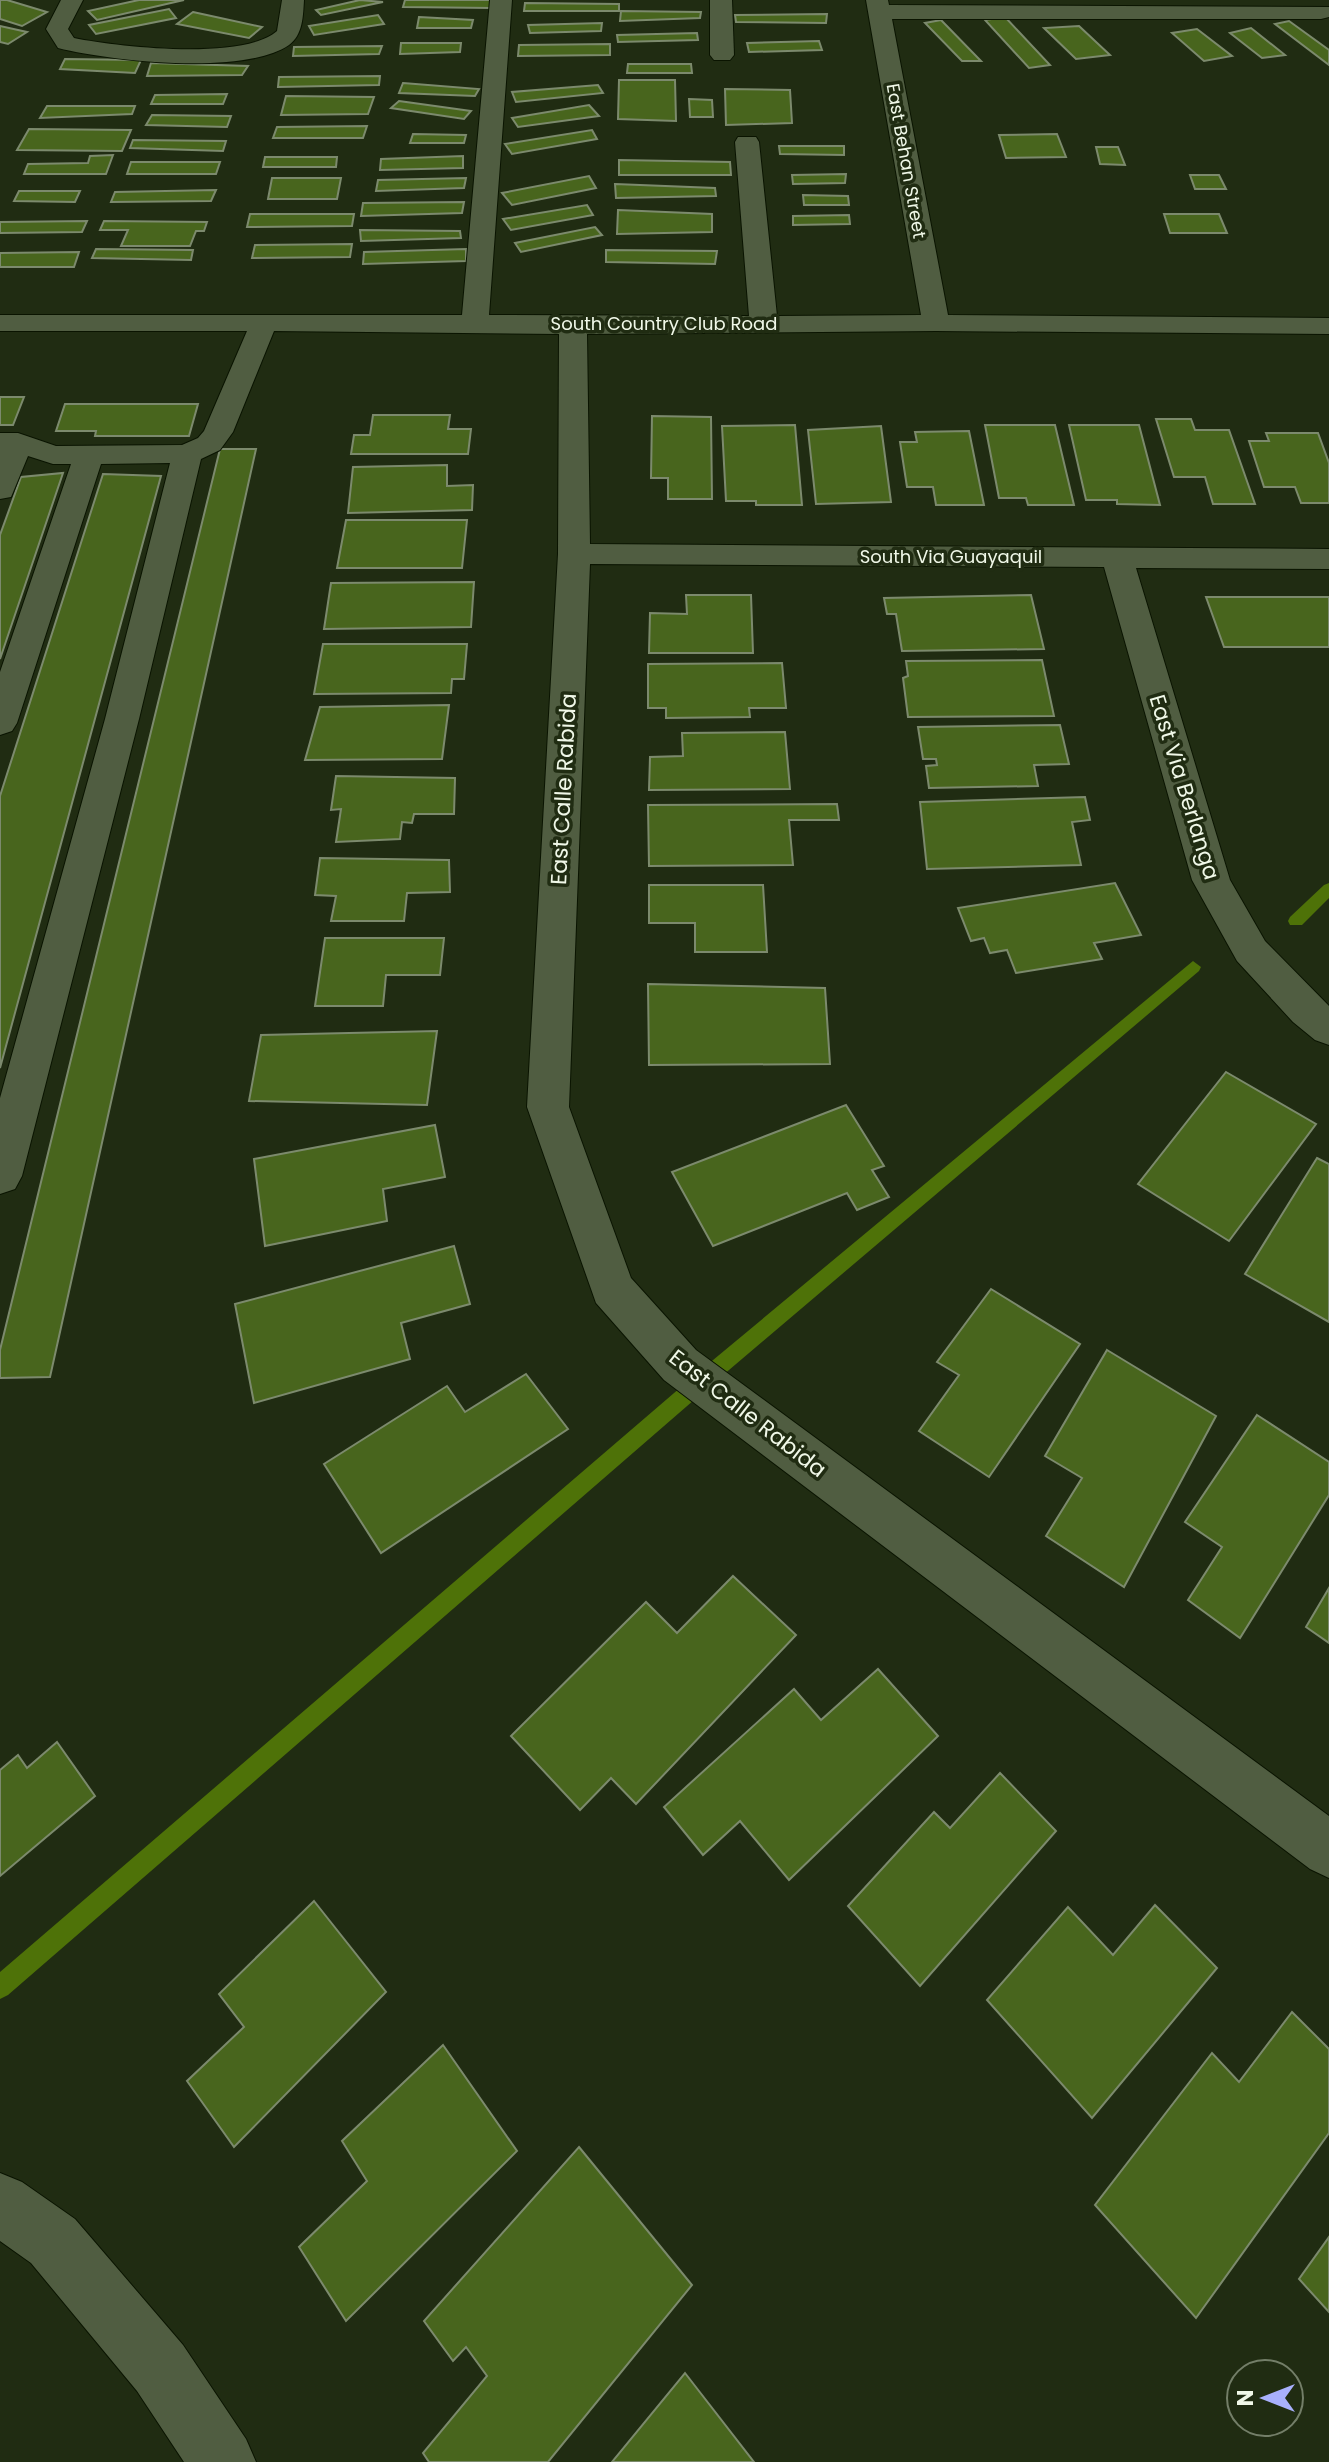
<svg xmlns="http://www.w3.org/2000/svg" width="1329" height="2462" viewBox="0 0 1329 2462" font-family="Poppins,sans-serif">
  <rect width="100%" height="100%" fill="#202c12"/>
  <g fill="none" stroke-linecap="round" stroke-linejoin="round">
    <g fill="#4e7208" fill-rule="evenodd">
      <path d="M1329,883V898L1302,925H1290L1288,921L1290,917L1324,885Z"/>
      <path d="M1193,961L1201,967L1199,971L709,1387L8,1995L0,1999V1972L695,1375Z"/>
    </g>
  </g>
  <g fill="#48651d" stroke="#7c8a6d" stroke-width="2">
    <path d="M0,0H7L47,12L22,26L0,19Z"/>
    <path d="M139,0H184L97,20L88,11Z"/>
    <path d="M360,0L383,2L321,15L316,10Z"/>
    <path d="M405,0H493L491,8L403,7Z"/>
    <path d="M525,3L619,4V11H524Z"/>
    <path d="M169,9L176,18L96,34L89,25Z"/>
    <path d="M621,11L701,12L700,18L620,21Z"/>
    <path d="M193,12L262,27L249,38L177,24Z"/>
    <path d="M827,14L826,23L736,22L735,15Z"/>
    <path d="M378,15L384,24L314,35L309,26Z"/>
    <path d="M419,17L473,20L471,28H417Z"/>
    <path d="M1005,17L1050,65L1029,68L985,20Z"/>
    <path d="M941,20L981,61H962L925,23Z"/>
    <path d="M1289,21L1329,50V65L1275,24Z"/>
    <path d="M602,23L601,31L530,33L528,25Z"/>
    <path d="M0,26L27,32L8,44L0,42Z"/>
    <path d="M1079,26L1110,55L1076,59L1044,28Z"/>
    <path d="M1251,28L1285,55L1262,58L1230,33Z"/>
    <path d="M1197,29L1232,56L1204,61L1172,33Z"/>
    <path d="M697,33L698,40L618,42L617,35Z"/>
    <path d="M819,41L822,50L749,52L747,43Z"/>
    <path d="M401,43H461L460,52L400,54Z"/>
    <path d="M610,44V55L518,56L519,45Z"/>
    <path d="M382,46L379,54L293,56L294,47Z"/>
    <path d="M65,59L141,60L135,73L60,69Z"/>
    <path d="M151,63L248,66L242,75L147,76Z"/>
    <path d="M628,64H691L692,73H627Z"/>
    <path d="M380,76L379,85L278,87L279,77Z"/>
    <path d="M619,80H675L676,121L618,119Z"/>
    <path d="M403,83L479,89L475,96L399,93Z"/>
    <path d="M598,85L603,93L516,102L512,92Z"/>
    <path d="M725,89L790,90L792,123L726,125Z"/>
    <path d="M227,94L223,104H151L155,95Z"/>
    <path d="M286,96L374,97L368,114L281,115Z"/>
    <path d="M689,99L712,100L713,117H690Z"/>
    <path d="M399,101L471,111L464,119L391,108Z"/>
    <path d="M589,105L599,116L518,127L512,118Z"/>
    <path d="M47,106H135L132,114L40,118Z"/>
    <path d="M152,115L231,116L227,127L146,125Z"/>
    <path d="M367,126L363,138H273L277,127Z"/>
    <path d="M29,129L131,130L122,151L17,150Z"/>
    <path d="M592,130L597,139L512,154L505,144Z"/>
    <path d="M413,134L466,135L464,143H410Z"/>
    <path d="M1057,134L1066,157L1006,158L999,135Z"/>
    <path d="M133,140L226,141L223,151L130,148Z"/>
    <path d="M779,146H844V155L780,154Z"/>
    <path d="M1096,147H1118L1125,165L1100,164Z"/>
    <path d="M113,155L106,174H24L28,164L88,163L90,156Z"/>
    <path d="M463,156V168L380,170L381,159Z"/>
    <path d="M265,157H337L336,167H263Z"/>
    <path d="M619,160L730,162L731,175H619Z"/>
    <path d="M131,162H220L216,174H127Z"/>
    <path d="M846,174L845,183L793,184L792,175Z"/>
    <path d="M1190,175H1219L1226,189H1195Z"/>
    <path d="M589,176L596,188L512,205L502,193Z"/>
    <path d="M272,178H341L337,199H268Z"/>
    <path d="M466,178L464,188L376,191L378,180Z"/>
    <path d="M615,184L715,188L716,196L616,198Z"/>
    <path d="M216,190L211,201L111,202L115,192Z"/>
    <path d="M19,191H80L75,202L14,201Z"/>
    <path d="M803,195L848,196L849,205H804Z"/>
    <path d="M464,202L462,213L361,216L363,203Z"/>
    <path d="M587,205L593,215L511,230L503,219Z"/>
    <path d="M618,210L712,214V232L617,234Z"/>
    <path d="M250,214H354L352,226L247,227Z"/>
    <path d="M1164,214H1219L1227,233H1170Z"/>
    <path d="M849,215L850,224L793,225V216Z"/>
    <path d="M87,221L82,232L0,233V222Z"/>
    <path d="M104,221L207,222L204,231H196L190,246H121L128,230H100Z"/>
    <path d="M595,227L602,235L521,252L515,243Z"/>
    <path d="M360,230L460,231L461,238L361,241Z"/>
    <path d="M352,244L350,257L252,258L255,245Z"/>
    <path d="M96,249L193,250L191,260L92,258Z"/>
    <path d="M466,249V261L363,264L364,252Z"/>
    <path d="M606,250L717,251L715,264L606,262Z"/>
    <path d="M79,252L74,267H0V253Z"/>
    <path d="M0,397H24L13,425H0Z"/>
    <path d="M65,404H198L189,436H95L96,431H56Z"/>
    <path d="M373,415H450L448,429H471L468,454H351L354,435H370Z"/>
    <path d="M652,416L711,417L712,499H668V478H651Z"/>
    <path d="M1156,419H1191L1195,430H1229L1255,504H1213L1205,477H1174Z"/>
    <path d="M795,425L802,505H756V501H726L722,426Z"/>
    <path d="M985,425H1055L1074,505H1028L1026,498H999Z"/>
    <path d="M1069,425H1139L1160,505L1117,504V500H1086Z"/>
    <path d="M881,426L891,502L816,504L808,430Z"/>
    <path d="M969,431L984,505H936L933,487H907L900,442H917L915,432Z"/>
    <path d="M1266,433H1318L1329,463V503H1301L1295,487H1264L1249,441H1269Z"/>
    <path d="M220,449H256L50,1377L0,1378V1350Z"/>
    <path d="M447,465V486L473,485L472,510L348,513L353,467Z"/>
    <path d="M63,473L0,659V535L21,477Z"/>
    <path d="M103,474L161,476L0,1068V796Z"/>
    <path d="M346,520H467L462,568H337Z"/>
    <path d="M474,582L471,627L324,629L331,583Z"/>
    <path d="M686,595H751L753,653H649L650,613L687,614Z"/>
    <path d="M1031,595L1044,649L902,651L896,614H887L884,598Z"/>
    <path d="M1206,597H1329V647H1224Z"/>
    <path d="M323,644H467L464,679H452L451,693L314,694Z"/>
    <path d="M1042,660L1054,716L908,717L903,678L908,676L906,661Z"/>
    <path d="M782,663L786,708H749L750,717L666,718V708H648V664Z"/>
    <path d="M449,705L442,759L305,760L320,707Z"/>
    <path d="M1060,725L1069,764L1034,765L1038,786L929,788L926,766L937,765L936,759H923L918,727Z"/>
    <path d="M785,732L790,789L649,790L650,757L683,756L682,733Z"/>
    <path d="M336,776L455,778L454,814H414L412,823L402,822L400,839L336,842L341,809L331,810Z"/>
    <path d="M1085,797L1090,820L1072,822L1081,865L927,869L920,802Z"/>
    <path d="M837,804L839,820H789L793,865L649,866L648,805Z"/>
    <path d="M320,858L449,860L450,892L407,893L404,921H331L336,896L315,895Z"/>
    <path d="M1115,883L1141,935L1094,943L1102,959L1016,973L1007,950L990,953L984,938L971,941L958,908Z"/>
    <path d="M649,885H763L767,952H695V923H649Z"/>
    <path d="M325,938H444L440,975H386L383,1006H315Z"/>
    <path d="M648,984L825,988L830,1064L649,1065Z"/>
    <path d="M437,1031L427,1105L249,1101L261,1035Z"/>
    <path d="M1226,1072L1316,1124L1229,1241L1138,1184Z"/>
    <path d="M846,1105L884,1166L872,1170L889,1197L857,1210L847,1193L713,1246L672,1172Z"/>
    <path d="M435,1125L445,1177L383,1189L387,1221L265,1246L254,1159Z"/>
    <path d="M1317,1158L1329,1164V1322L1245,1274Z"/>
    <path d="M454,1246L470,1304L401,1323L410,1359L254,1403L235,1304Z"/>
    <path d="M991,1289L1080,1344L989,1477L919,1431L959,1375L937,1362Z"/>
    <path d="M1107,1350L1216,1416L1124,1587L1046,1536L1082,1478L1045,1456Z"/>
    <path d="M526,1374L568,1429L381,1553L324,1464L447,1386L465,1412Z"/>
    <path d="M1257,1415L1329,1462V1495L1240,1638L1188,1600L1222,1547L1185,1522Z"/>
    <path d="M733,1576L796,1635L636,1804L611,1778L580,1810L511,1736L646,1602L677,1633Z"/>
    <path d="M1329,1588V1643L1306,1627Z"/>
    <path d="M878,1669L938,1736L789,1880L740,1821L703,1855L664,1807L794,1689L821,1720Z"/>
    <path d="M57,1742L95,1796L0,1876V1770L18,1755L27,1768Z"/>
    <path d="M1000,1773L1056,1831L920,1986L848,1906L934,1812L950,1828Z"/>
    <path d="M314,1901L386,1992L234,2147L187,2081L244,2027L219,1994Z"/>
    <path d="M1155,1905L1217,1968L1092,2118L987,2000L1068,1907L1113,1955Z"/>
    <path d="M1292,2012L1329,2049V2133L1196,2318L1095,2205L1212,2053L1239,2082Z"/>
    <path d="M443,2045L517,2151L346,2321L299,2247L367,2181L342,2141Z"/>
    <path d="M579,2147L692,2285L548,2462H429L423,2453L487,2376L466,2347L453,2361L424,2321Z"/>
    <path d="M1329,2237V2312L1299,2279Z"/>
    <path d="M685,2373L754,2462H612Z"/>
  </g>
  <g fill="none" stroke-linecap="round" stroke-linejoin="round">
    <g stroke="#0a1400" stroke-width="2">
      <g id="minor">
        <path d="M61,0H83L68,29L74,38C118,47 243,61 277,31L282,0H304C303,16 303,35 289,45C244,76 110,61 58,48L46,29Z"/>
        <path d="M490,0H512L489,315L749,316L735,142L738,137H756L759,142L777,316L921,315L866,0H888L889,5L1329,7V17L1321,19H892L948,315L1329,318V334L936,331L587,334L590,544L1329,549V569L1136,568L1230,880L1265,941L1329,1006V1045L1315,1040L1293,1022L1237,961L1192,880L1104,567L590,564L569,1107L631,1278L696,1350L1329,1816V1878L1310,1869L664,1380L596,1303L527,1107L558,554L559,334L274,331L233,432L220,450L201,459L139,719L22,1176L15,1189L0,1194V1098L105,719L170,463L101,464L17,723L12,731L0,735V672L71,464H53L28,456L11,497L0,499V433H18L56,446L182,445L198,438L204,431L247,331H0V315H462Z"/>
        <path d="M710,0H732L734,55L730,60H714L710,55Z"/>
        <path d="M0,2173L22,2182L75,2219L183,2345L246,2439L256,2462H184L137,2391L31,2263L0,2241Z"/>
      </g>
    </g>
    <use href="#minor" fill="#505d41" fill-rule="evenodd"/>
  </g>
  <g text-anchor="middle" stroke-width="7" stroke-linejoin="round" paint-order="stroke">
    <g font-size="18" fill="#f0f8e8" stroke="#202c12">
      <text transform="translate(906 161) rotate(80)" y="6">East Behan Street</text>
      <text x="664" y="330">South Country Club Road</text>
      <text x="951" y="563">South Via Guayaquil</text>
    </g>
    <g font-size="22" fill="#f0f8e8" stroke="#202c12">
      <text transform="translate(1185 787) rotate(73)" y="8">East Via Berlanga</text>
      <text transform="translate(563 789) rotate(-87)" y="8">East Calle Rabida</text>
      <text transform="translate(748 1413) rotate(38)" y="8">East Calle Rabida</text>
    </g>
  </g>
  <g transform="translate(1265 2398) rotate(270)"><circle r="38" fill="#202c12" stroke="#737e68" stroke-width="2"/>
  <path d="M0-6L14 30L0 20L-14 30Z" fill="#a8b0fc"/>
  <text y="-12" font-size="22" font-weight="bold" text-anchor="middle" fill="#f0f8e8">N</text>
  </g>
</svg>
